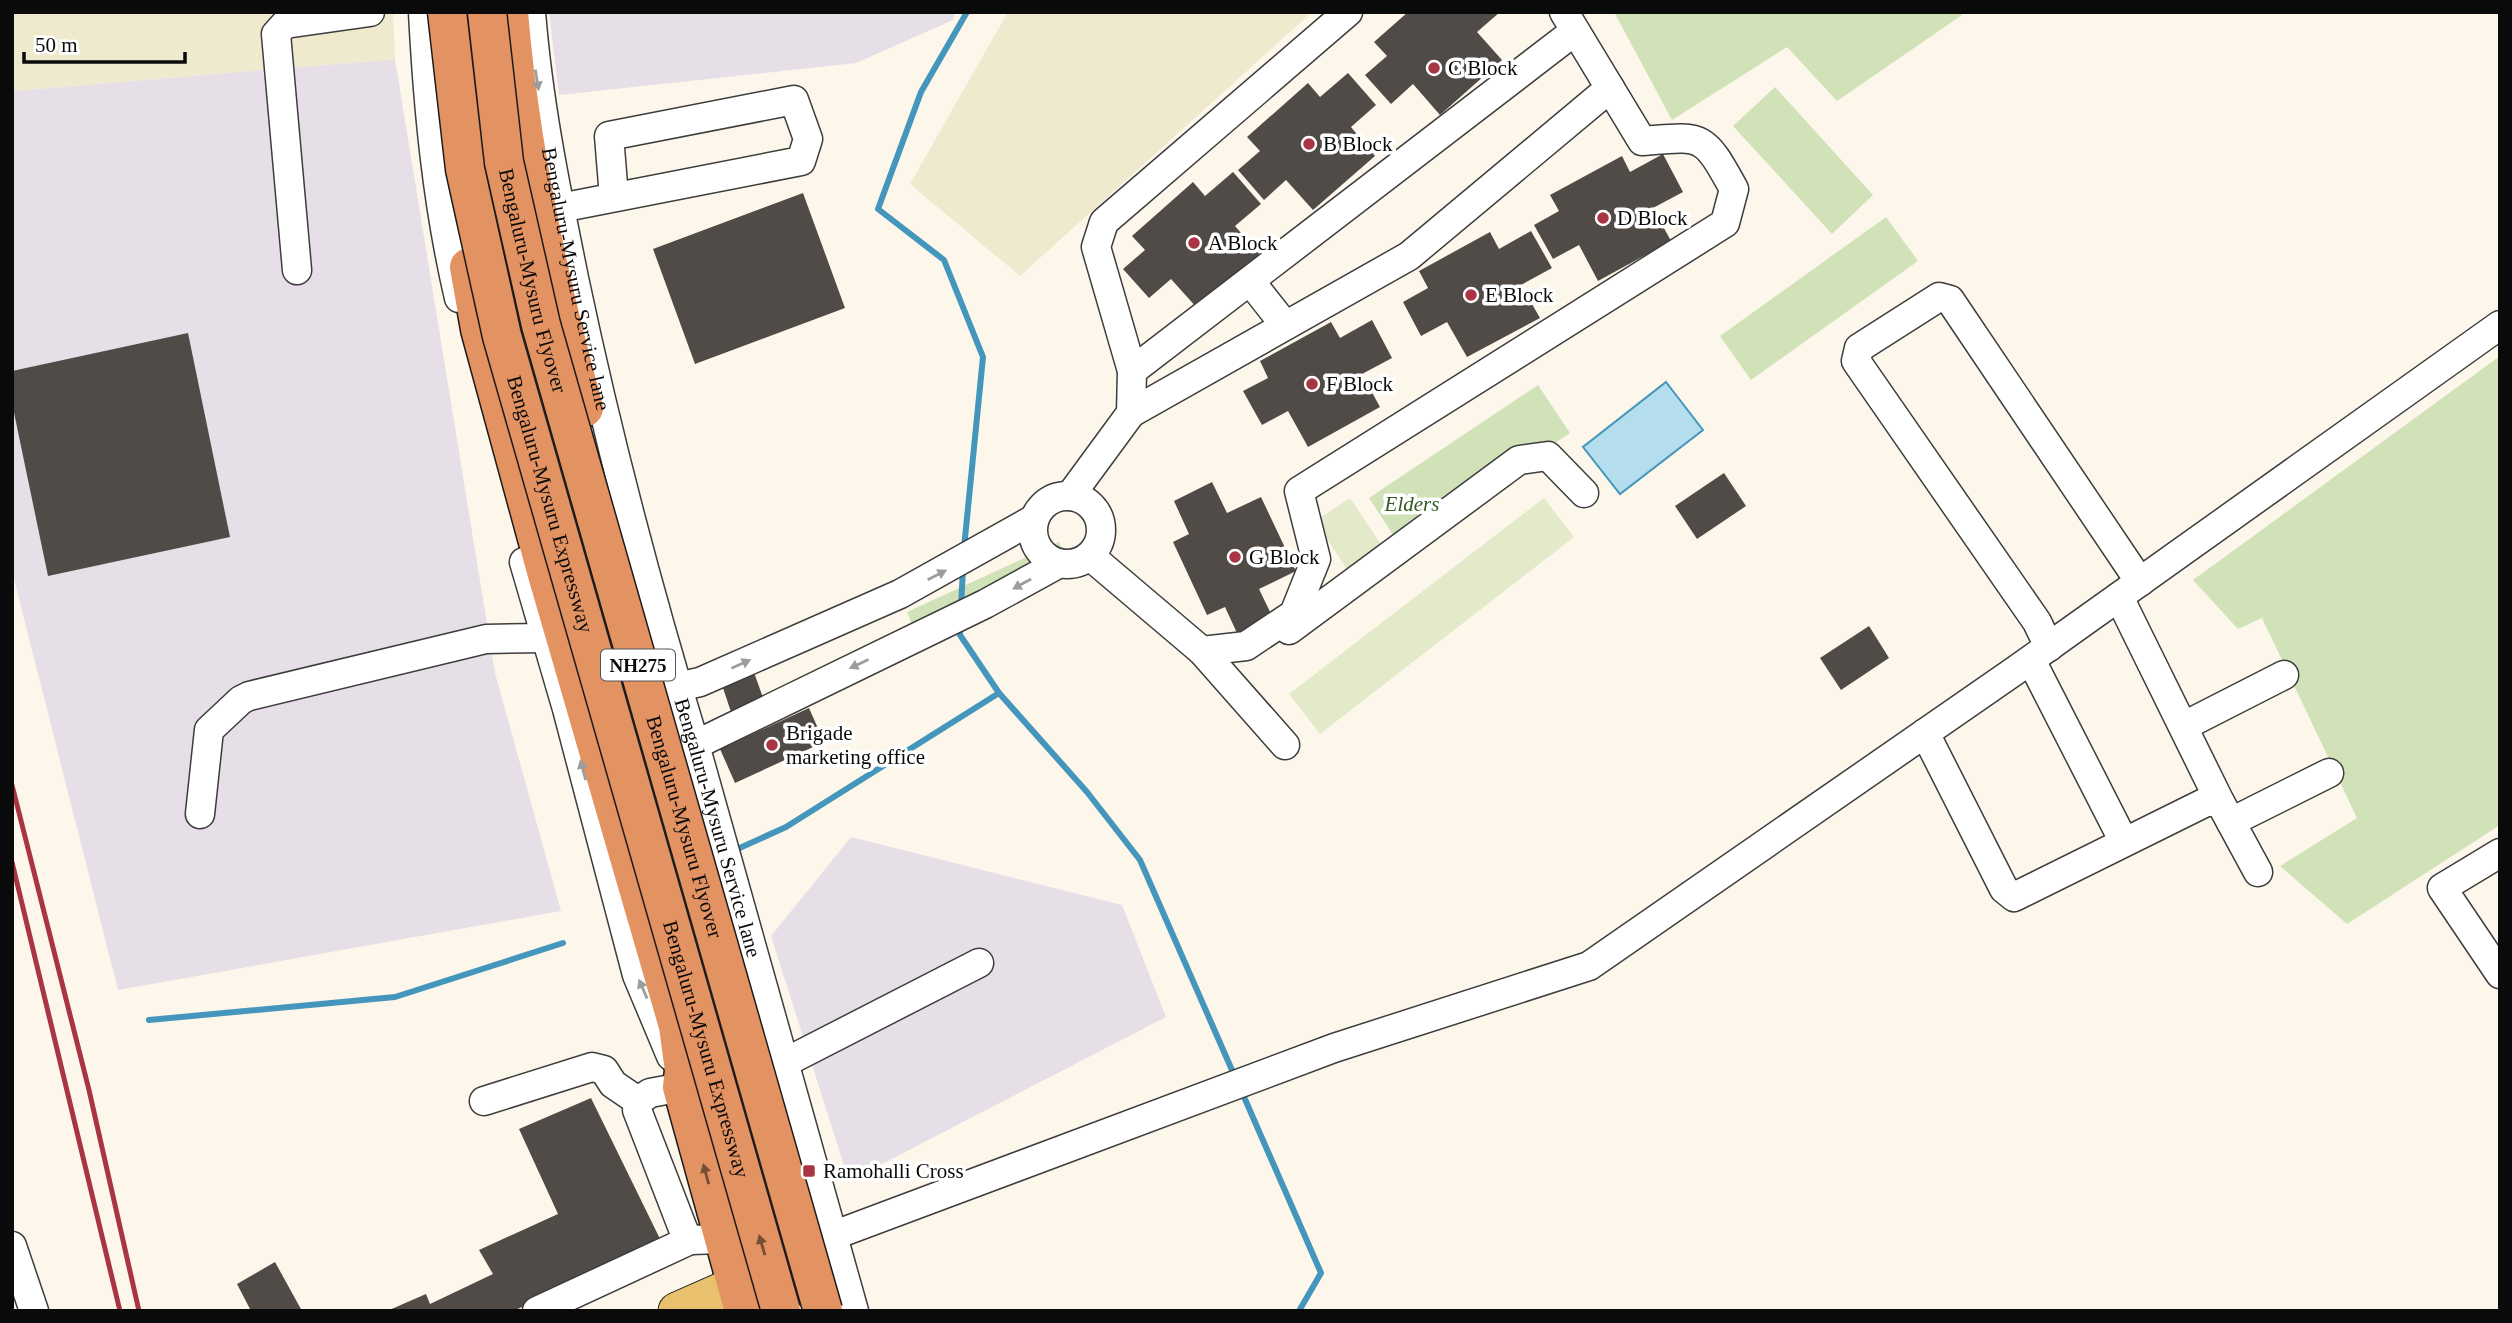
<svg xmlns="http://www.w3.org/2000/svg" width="2512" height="1323" viewBox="0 0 2512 1323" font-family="'Times New Roman',serif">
  <rect width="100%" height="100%" fill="#fcf7ea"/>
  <g fill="#e7dfe8">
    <path d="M549,12H955L953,20L856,63L559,95Z"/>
    <path d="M395,59L495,673L561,911L118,990L12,571V91Z"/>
    <path d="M851,837L1122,905L1166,1017L849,1181L771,936Z"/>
  </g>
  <g fill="#efe9cd">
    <path d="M12,12H393L395,59L12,91Z"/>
    <path d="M1008,12H1312L1020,276L910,184Z"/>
  </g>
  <g fill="#d1e2b8">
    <path d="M1614,12H1961L1962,15L1837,101L1787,47L1672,120Z"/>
    <path d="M1775,87L1873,195L1832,234L1733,126Z"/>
    <path d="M1886,217L1918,261L1751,380L1720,336Z"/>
    <path d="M2500,356V825L2347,924L2280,866L2357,818L2262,618L2238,629L2193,580Z"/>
    <path d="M1538,385L1570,433L1401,547L1369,498Z"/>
    <path d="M1059,542L1066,556L913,627L907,612Z"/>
  </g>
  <g fill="#e2eac9">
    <path d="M1350,498L1384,549L1349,572L1315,521Z"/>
    <path d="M1544,498L1574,537L1320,734L1289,694Z"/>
  </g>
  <path fill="#b4ddee" stroke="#4496bc" stroke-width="2" d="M1666,382L1703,430L1620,494L1583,447Z"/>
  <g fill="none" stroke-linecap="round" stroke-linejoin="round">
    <g stroke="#4496bc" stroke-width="6">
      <path d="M964,548L983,357L944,260L878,209L921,92L967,12"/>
      <path d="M961,607L963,569"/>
      <path d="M960,625V635L999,693L1087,792L1140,860L1235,1077"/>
      <path d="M733,851L786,827L999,693"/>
      <path d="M149,1020L395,997L563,943"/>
      <path d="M1241,1090L1321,1273L1299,1311"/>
    </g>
  </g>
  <g fill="#514b48">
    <path d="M1408,12H1500L1477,32L1502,60L1440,115L1413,84L1391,104L1365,75L1387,56L1374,42Z"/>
    <path d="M1348,73L1376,105L1351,127L1375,156L1313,210L1286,180L1264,200L1238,170L1260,151L1247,137L1308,83L1320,97Z"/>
    <path d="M1663,154L1683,192L1653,208L1671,241L1598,281L1579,245L1553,259L1534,225L1559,211L1550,195L1622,156L1630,172Z"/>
    <path d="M1233,172L1261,204L1235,226L1260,255L1198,309L1171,279L1149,298L1123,269L1145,250L1132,236L1193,182L1205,196Z"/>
    <path d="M803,193L845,308L695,364L653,249Z"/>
    <path d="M1531,231L1552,268L1521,285L1540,318L1467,357L1447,322L1421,336L1403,302L1428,288L1419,271L1490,232L1499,249Z"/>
    <path d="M1372,320L1392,358L1362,374L1380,407L1308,447L1288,411L1262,425L1243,391L1268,378L1260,361L1331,322L1340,338Z"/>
    <path d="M188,333L230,537L48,576L12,403V371Z"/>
    <path d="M1724,473L1746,506L1697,539L1675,506Z"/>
    <path d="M1212,482L1227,513L1261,497L1296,571L1259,589L1272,616L1237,633L1225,607L1207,615L1173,542L1189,534L1174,501Z"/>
    <path d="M1869,626L1889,658L1841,690L1820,658Z"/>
    <path d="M751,664L766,706L733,718L719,676Z"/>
    <path d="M809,708L824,742L735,783L720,749Z"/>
    <path d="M591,1098L663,1245L513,1311H387L426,1294L430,1304L493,1274L479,1250L558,1214L519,1129Z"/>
    <path d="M275,1262L302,1311H251L237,1284Z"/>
  </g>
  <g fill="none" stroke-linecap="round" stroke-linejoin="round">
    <g stroke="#3d3d3d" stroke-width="31">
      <g id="minor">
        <path d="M423,12C428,109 437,204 459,298"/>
        <path id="s1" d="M531,12C538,102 556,190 574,278C607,435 648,591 695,745L854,1311"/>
        <path d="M560,208L801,161L808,139L794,100L609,136L614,197"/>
        <path d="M297,270L276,34L285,24L370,12"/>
        <path d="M1250,281L1284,324"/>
        <path d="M1132,371L1575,31"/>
        <path d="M1131,413L1409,256L1610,88"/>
        <circle cx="1067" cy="530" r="34"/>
        <path d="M1070,496L1131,413L1132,371L1096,247L1104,222L1348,12"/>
        <path d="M1090,556L1202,651L1285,745"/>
        <path d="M524,562L567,709L637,975L671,1056"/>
        <path d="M2119,597L2220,802"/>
        <path d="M1289,630L1519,460L1548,456L1584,493"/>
        <path d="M2049,647L2037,622L1856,361L1859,348L1939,297L1950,300L2140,582"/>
        <path d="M1202,651L1246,646L1294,614L1316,559L1299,491L1725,223L1734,189C1703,133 1704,136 1642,141L1564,12"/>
        <path d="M2031,660L2124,842"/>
        <path d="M677,687L700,682L900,594L1034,519"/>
        <path d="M2184,726L2284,675"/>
        <path d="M1925,733L2004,889L2014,897L2206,802H2220L2258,872"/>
        <path d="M695,745L985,604L1058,564"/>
        <path d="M200,814L209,730L241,700L249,696L486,639L544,638"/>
        <path d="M2231,822L2329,773"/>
        <path d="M2500,853L2442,888L2500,974"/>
        <path d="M782,1064L979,963"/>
        <path d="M682,1087L650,1093L638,1101L637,1110L685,1234L690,1240L724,1239"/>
        <path d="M484,1101L592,1067L604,1070L613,1084L638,1101"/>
        <path d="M832,1236L1334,1048L1589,966L2016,670L2500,325"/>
        <path d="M12,1246L34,1311"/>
        <path d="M537,1311L690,1240"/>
      </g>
    </g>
    <g stroke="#1b1b1b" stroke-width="39">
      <path id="major" d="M677,1311L736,1285"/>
    </g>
    <g stroke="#1b1b1b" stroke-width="41">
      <g id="highway">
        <path d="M509,12C520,147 548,278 584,408"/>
        <path d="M469,267L480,329L546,571L678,1026L684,1071L682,1087L744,1311"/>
      </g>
    </g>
    <use href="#minor" stroke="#fff" stroke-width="28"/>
    <use href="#major" stroke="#e8c06e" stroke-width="37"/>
    <use href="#highway" stroke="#e39262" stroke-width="38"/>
    <g stroke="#a93443" stroke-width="5">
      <path d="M12,785L89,1090L139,1311"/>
      <path d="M12,862L120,1311"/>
    </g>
    <g stroke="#1b1b1b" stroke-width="41" stroke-linecap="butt">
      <g id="highway-bridge">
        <path id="s2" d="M447,12L465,169L502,336L781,1311"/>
        <path id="s3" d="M487,12L504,162L541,325L823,1311"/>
      </g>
    </g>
    <use href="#highway-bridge" stroke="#e39262" stroke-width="38"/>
  </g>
  <defs><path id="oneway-solid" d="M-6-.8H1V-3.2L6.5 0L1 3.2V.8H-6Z" transform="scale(1.75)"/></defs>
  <g fill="#9d9d9d">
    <use href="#oneway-solid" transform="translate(537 80) rotate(81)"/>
    <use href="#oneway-solid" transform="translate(937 575) rotate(-27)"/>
    <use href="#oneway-solid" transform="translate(1022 584) rotate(151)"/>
    <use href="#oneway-solid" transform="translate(741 664) rotate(-24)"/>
    <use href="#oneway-solid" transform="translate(859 664) rotate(155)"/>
    <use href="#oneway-solid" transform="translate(583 770) rotate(-105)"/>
    <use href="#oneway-solid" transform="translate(643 989) rotate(-113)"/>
  </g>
  <g fill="#764e36">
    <use href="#oneway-solid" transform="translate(706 1174) rotate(-105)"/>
    <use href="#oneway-solid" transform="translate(762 1245) rotate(-106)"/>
  </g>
  <g fill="#a93443" stroke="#fff" stroke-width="2.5">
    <circle cx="1434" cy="68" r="7"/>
    <circle cx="1309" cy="144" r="7"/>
    <circle cx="1603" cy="218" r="7"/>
    <circle cx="1194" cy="243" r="7"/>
    <circle cx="1471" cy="295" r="7"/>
    <circle cx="1312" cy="384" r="7"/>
    <circle cx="1235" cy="557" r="7"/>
    <circle cx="772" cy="745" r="7"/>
    <rect x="802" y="1164" width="14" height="14" rx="3.5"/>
  </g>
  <g text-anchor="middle" stroke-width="7" stroke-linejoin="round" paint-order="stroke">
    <rect fill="#fff" stroke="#545454" stroke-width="2" x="601" y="649.5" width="74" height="31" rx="5"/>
    <g font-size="19" font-weight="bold" fill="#0a0a0a">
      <text x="638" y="672">NH275</text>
    </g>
    <g font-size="21" fill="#0a0a0a" stroke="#fff" text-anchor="start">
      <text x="1448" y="75">C Block</text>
      <text x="1323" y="151">B Block</text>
      <text x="1617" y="225">D Block</text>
      <text x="1208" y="250">A Block</text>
      <text x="1485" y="302">E Block</text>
      <text x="1326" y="391">F Block</text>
      <text x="1249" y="564">G Block</text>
      <text x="786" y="740">Brigade<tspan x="786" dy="24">marketing office</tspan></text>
      <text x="823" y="1178">Ramohalli Cross</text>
    </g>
    <g font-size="21" fill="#0a0a0a" stroke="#fff">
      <text dy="7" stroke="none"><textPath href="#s1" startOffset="271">Bengaluru-Mysuru Service lane</textPath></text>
      <text dy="7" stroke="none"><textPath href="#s3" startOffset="273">Bengaluru-Mysuru Flyover</textPath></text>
      <text dy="7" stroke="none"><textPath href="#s2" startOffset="504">Bengaluru-Mysuru Expressway</textPath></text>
      <text dy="7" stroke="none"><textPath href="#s3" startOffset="840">Bengaluru-Mysuru Flyover</textPath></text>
      <text dy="7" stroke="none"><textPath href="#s1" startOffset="838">Bengaluru-Mysuru Service lane</textPath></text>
      <text dy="7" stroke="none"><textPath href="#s2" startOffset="1071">Bengaluru-Mysuru Expressway</textPath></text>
    </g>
    <g font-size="21" font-style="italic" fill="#335923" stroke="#fff">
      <text x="1412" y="511">Elders</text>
    </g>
  </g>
  <rect width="2512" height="1323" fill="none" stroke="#0a0a0a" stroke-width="28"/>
  <path d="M24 52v10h161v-10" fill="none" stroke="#0a0a0a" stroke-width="3.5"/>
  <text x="35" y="52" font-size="21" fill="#0a0a0a" stroke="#ffffff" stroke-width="5" paint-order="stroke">50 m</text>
</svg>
